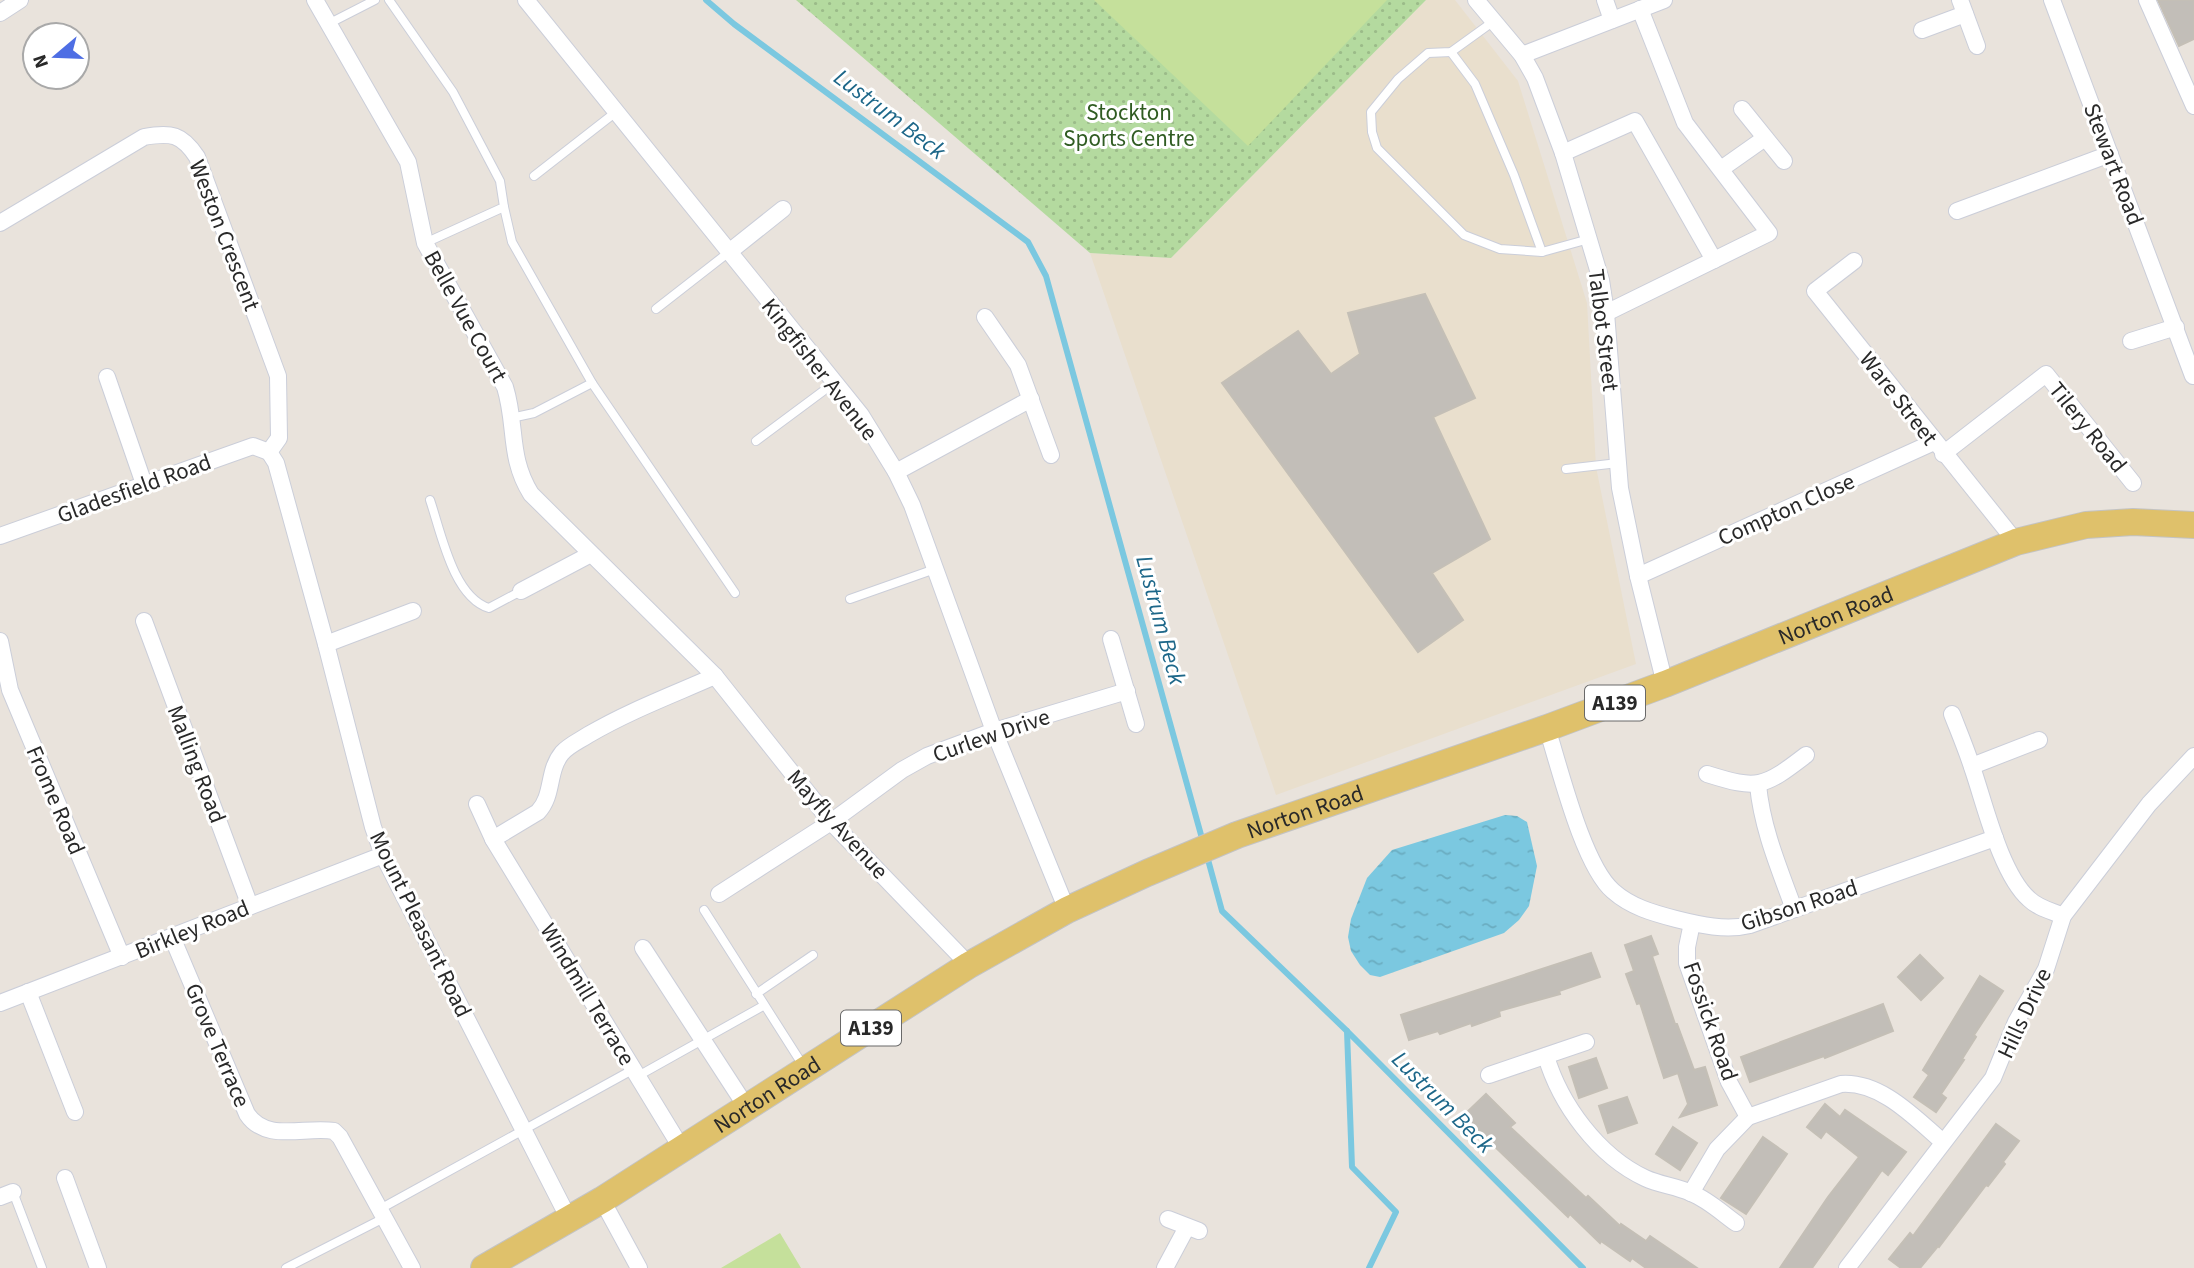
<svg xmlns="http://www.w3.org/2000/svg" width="2194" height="1268" viewBox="0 0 2194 1268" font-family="'Source Sans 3',sans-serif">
  <defs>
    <pattern id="grass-dots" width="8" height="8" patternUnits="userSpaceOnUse" patternTransform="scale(1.75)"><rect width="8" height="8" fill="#b4da9f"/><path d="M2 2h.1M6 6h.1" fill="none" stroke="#9bbb89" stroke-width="1.8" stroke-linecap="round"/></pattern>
    <pattern id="water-ripples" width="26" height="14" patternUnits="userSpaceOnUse" patternTransform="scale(1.75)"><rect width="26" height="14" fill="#7bc8e0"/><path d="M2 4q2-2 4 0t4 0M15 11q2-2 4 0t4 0" fill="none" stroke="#6aacc0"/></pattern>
  </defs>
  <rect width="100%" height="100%" fill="#e9e3dc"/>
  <path fill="#e9dfcd" d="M1426,0H1455L1518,81L1587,303L1596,467L1636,664L1276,795L1090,253L1171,258Z"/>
  <path fill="url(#grass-dots)" d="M796,0H1426L1171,258L1090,253Z"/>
  <g fill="#c5e09b">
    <path d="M1094,0H1387L1248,146Z"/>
    <path d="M780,1233L801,1268H721Z"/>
  </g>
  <path fill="url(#water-ripples)" d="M1505,815L1517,816L1527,822L1537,866L1529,906L1519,920L1504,933L1380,977L1370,975L1360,965L1351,951L1348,937L1351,919L1367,878L1392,850Z"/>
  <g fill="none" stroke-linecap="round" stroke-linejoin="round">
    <g stroke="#7bc8e0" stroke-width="6">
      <path d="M706,0L734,24L1028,242L1046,276L1203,842"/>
      <path d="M1207,856L1222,911L1347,1031L1583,1268"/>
      <path d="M1347,1031L1352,1167L1396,1212L1369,1268"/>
    </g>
  </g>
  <g fill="#c2beb8" stroke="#c4bfb6" stroke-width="2">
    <path d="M2158,0H2194V39L2179,46Z"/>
    <path d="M1425,294L1475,398L1433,417L1490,539L1432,573L1463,620L1418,652L1222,383L1298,331L1331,374L1360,354L1348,313Z"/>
    <path d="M1651,936L1658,954L1652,956L1675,1024H1677L1694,1070L1705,1067L1717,1105L1680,1117L1688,1104L1678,1073L1664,1078L1640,1003L1637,1004L1626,974L1634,971L1625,945Z"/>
    <path d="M1591,953L1600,977L1559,991L1560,994L1499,1011L1500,1016L1472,1026L1471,1023L1440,1034L1438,1031L1409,1040L1401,1015Z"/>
    <path d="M1920,955L1943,978L1921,1000L1898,977Z"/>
    <path d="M1980,976L2003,991L1974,1035L1976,1037L1962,1059L1964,1060L1941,1094L1946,1098L1936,1112L1914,1097L1929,1075L1923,1070Z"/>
    <path d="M1883,1004L1893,1031L1825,1058L1824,1056L1750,1082L1741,1057Z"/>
    <path d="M1596,1058L1607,1088L1579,1098L1569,1067Z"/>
    <path d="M1486,1094L1515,1123L1510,1127L1586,1198L1588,1196L1620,1226L1621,1224L1646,1241L1650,1236L1697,1268H1646L1632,1258L1630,1261L1601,1241L1600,1243L1570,1214L1568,1217L1463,1116Z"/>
    <path d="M1627,1097L1637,1123L1608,1133L1599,1106Z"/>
    <path d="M1825,1104L1840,1117L1845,1110L1906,1152L1888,1175L1882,1170L1812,1268H1780L1828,1197L1859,1157L1826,1131L1821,1138L1807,1127Z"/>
    <path d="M1996,1124L2019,1141L2003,1162L2005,1164L1988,1186L1986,1185L1939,1247L1938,1246L1920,1268H1901L1889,1259L1910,1233L1913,1236Z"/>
    <path d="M1673,1127L1697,1143L1680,1170L1656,1154Z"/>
    <path d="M1763,1137L1787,1154L1746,1214L1721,1198Z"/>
  </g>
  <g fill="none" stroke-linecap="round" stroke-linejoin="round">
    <g stroke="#cbced9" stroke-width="10">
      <g id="lane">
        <path d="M389,0L453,92L500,181L504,207L425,243"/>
        <path d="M1494,21L1451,52L1428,53L1398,79L1371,112L1372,132L1377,148L1464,235L1500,249L1542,252L1589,239"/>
        <path d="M330,23L375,0"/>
        <path d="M1451,52L1475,84L1514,175L1542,252"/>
        <path d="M534,176L616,112"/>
        <path d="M504,207L512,242L592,383L534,413L511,418"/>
        <path d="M656,309L729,252"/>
        <path d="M592,383L735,593"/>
        <path d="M756,441L834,383"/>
        <path d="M1566,469L1618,463"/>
        <path d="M430,500C441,532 453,597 489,608L521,591"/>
        <path d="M850,599L935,569"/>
        <path d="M704,910L804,1067"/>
        <path d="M756,994L813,955"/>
        <path d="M638,1076L763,1006"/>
        <path d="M13,1192L42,1268"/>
        <path d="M380,1209L634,1069"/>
        <path d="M286,1268L384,1218"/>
      </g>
    </g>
    <g stroke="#cbced9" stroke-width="18">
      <g id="street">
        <path d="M315,0L408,162L425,243L505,387C517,426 508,457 531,494L715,676L831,822L969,965"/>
        <path d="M526,0L861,415L896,472L912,505L994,731L1067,910"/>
        <path d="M1476,0L1522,55L1535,78L1563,153L1601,280L1606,313L1620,488L1638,576L1665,684"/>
        <path d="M1605,0L1612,20"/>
        <path d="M1960,0L1977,46"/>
        <path d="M2052,0L2193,376"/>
        <path d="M2147,0L2194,106"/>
        <path d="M0,13L20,0"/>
        <path d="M1922,30L1965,14"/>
        <path d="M1522,55L1664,0"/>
        <path d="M1742,109L1784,161"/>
        <path d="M1563,153L1635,121L1714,260"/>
        <path d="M1721,169L1765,138"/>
        <path d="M1957,211L2110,154"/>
        <path d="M0,223L144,137C171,132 182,134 197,157L278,376L279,438L269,452"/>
        <path d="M729,252L783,209"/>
        <path d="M1854,261L1815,291L2016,542"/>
        <path d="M1606,313L1769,233L1685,123L1640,9"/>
        <path d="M985,317L1018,365L1051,455"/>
        <path d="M2131,341L2176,327"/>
        <path d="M107,377L144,484"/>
        <path d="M269,452L276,463L326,644L373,827L383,855L569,1219"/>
        <path d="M1943,454L2046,374L2133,483"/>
        <path d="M896,472L1031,399"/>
        <path d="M0,536L253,446L269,452"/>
        <path d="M1638,576L1934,442"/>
        <path d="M521,591L591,554"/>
        <path d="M144,621L250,906"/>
        <path d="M1111,639L1136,724"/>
        <path d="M0,641L10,690L122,957"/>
        <path d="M326,644L413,611"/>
        <path d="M1952,714C1959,732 1967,751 1973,770C1985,805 2001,874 2029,899C2038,908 2052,911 2063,916"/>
        <path d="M1547,728C1560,769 1583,865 1613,891C1631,907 1653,913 1676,919C1700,925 1726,931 1750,925L1995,838"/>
        <path d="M1972,766L2039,740"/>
        <path d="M1707,774C1758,790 1763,788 1806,755"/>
        <path d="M1758,785C1762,828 1779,868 1794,909"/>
        <path d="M477,804L493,839L682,1149"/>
        <path d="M493,839L538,812C554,795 547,771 562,753C569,745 579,741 588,735C629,711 672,695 715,676"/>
        <path d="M719,894L831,822L902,770L927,756L994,731L1127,691"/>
        <path d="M1692,923L1687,947V963L1729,1082L1748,1117"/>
        <path d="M172,937L247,1114C266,1143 305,1126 334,1131L340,1137L412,1268"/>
        <path d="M643,948L747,1108"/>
        <path d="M28,992L75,1112"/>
        <path d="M0,1003L383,855"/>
        <path d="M1546,1056C1560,1104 1598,1156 1645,1178C1660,1185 1676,1186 1691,1193C1707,1199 1722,1213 1736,1223"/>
        <path d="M1489,1075L1586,1042"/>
        <path d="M65,1178L98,1268"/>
        <path d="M1691,1193L1717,1149L1748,1117L1841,1084C1881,1081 1915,1118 1943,1142"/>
        <path d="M0,1197L13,1192"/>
        <path d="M602,1200L639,1268"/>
        <path d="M1168,1219L1199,1231"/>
        <path d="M1165,1268L1187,1227"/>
        <path d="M1847,1268L1993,1078L2016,1022L2046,969L2063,916L2149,804L2194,756"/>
      </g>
    </g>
    <g stroke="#c3c3c3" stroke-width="28">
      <g id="primary">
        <path id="s1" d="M484,1268L602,1200L969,965L1067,910L1147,873L1237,835L1547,728L1665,684L2016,542L2086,525L2133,522L2194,525"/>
      </g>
    </g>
    <use href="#lane" stroke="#fff" stroke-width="8"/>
    <use href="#street" stroke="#fff" stroke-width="16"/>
    <use href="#primary" stroke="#dfc16b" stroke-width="26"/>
  </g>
  <g text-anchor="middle" stroke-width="6" stroke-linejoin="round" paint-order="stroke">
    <g fill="#fff" stroke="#696969" stroke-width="2">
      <rect x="1585" y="685.5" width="60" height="35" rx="5"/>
      <rect x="841" y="1010.5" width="60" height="35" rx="5"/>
    </g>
    <g font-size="21" font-weight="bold" fill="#292929">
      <text x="1615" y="710">A139</text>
      <text x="871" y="1035">A139</text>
    </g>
    <g font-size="23" fill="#305c22" stroke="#fff">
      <text x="1129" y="120">Stockton<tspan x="1129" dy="26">Sports Centre</tspan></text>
    </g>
    <g font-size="23" fill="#292929" stroke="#fff">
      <text transform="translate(2114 164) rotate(69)" y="8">Stewart Road</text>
      <text transform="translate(225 235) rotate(69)" y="8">Weston Crescent</text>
      <text transform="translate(466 316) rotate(61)" y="8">Belle Vue Court</text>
      <text transform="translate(1604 330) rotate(83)" y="8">Talbot Street</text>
      <text transform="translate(820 369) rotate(52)" y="8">Kingfisher Avenue</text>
      <text transform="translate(1899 398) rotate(52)" y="8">Ware Street</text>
      <text transform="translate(2088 427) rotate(51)" y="8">Tilery Road</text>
      <text transform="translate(134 488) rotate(-20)" y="8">Gladesfield Road</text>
      <text transform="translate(1786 509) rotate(-24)" y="8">Compton Close</text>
      <text dy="8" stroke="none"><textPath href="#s1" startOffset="1508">Norton Road</textPath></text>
      <text transform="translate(991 735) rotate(-19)" y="8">Curlew Drive</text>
      <text transform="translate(197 764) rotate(69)" y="8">Malling Road</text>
      <text transform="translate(56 800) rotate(67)" y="8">Frome Road</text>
      <text dy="8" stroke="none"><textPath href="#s1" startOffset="942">Norton Road</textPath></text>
      <text transform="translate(838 824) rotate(48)" y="8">Mayfly Avenue</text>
      <text transform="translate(1799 905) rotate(-18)" y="8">Gibson Road</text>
      <text transform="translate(421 924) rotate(64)" y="8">Mount Pleasant Road</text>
      <text transform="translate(192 929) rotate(-22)" y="8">Birkley Road</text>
      <text transform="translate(588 994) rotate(59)" y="8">Windmill Terrace</text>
      <text transform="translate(2024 1013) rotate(-65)" y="8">Hills Drive</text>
      <text transform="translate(1711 1021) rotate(71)" y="8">Fossick Road</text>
      <text transform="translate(218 1045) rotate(67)" y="8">Grove Terrace</text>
      <text dy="8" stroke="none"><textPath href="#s1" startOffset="332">Norton Road</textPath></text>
    </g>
    <g font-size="24" font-style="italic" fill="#1d6789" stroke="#fff">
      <text transform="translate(890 114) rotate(37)" y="8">Lustrum Beck</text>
      <text transform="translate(1161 620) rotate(75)" y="8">Lustrum Beck</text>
      <text transform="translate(1443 1102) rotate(45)" y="8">Lustrum Beck</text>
    </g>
  </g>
  <g transform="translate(56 56) rotate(251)"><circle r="33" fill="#ffffff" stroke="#a9a9a9" stroke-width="2"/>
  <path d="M0-5L12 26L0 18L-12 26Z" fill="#4e6ee4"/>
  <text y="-10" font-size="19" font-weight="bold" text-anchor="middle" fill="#292929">N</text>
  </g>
</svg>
